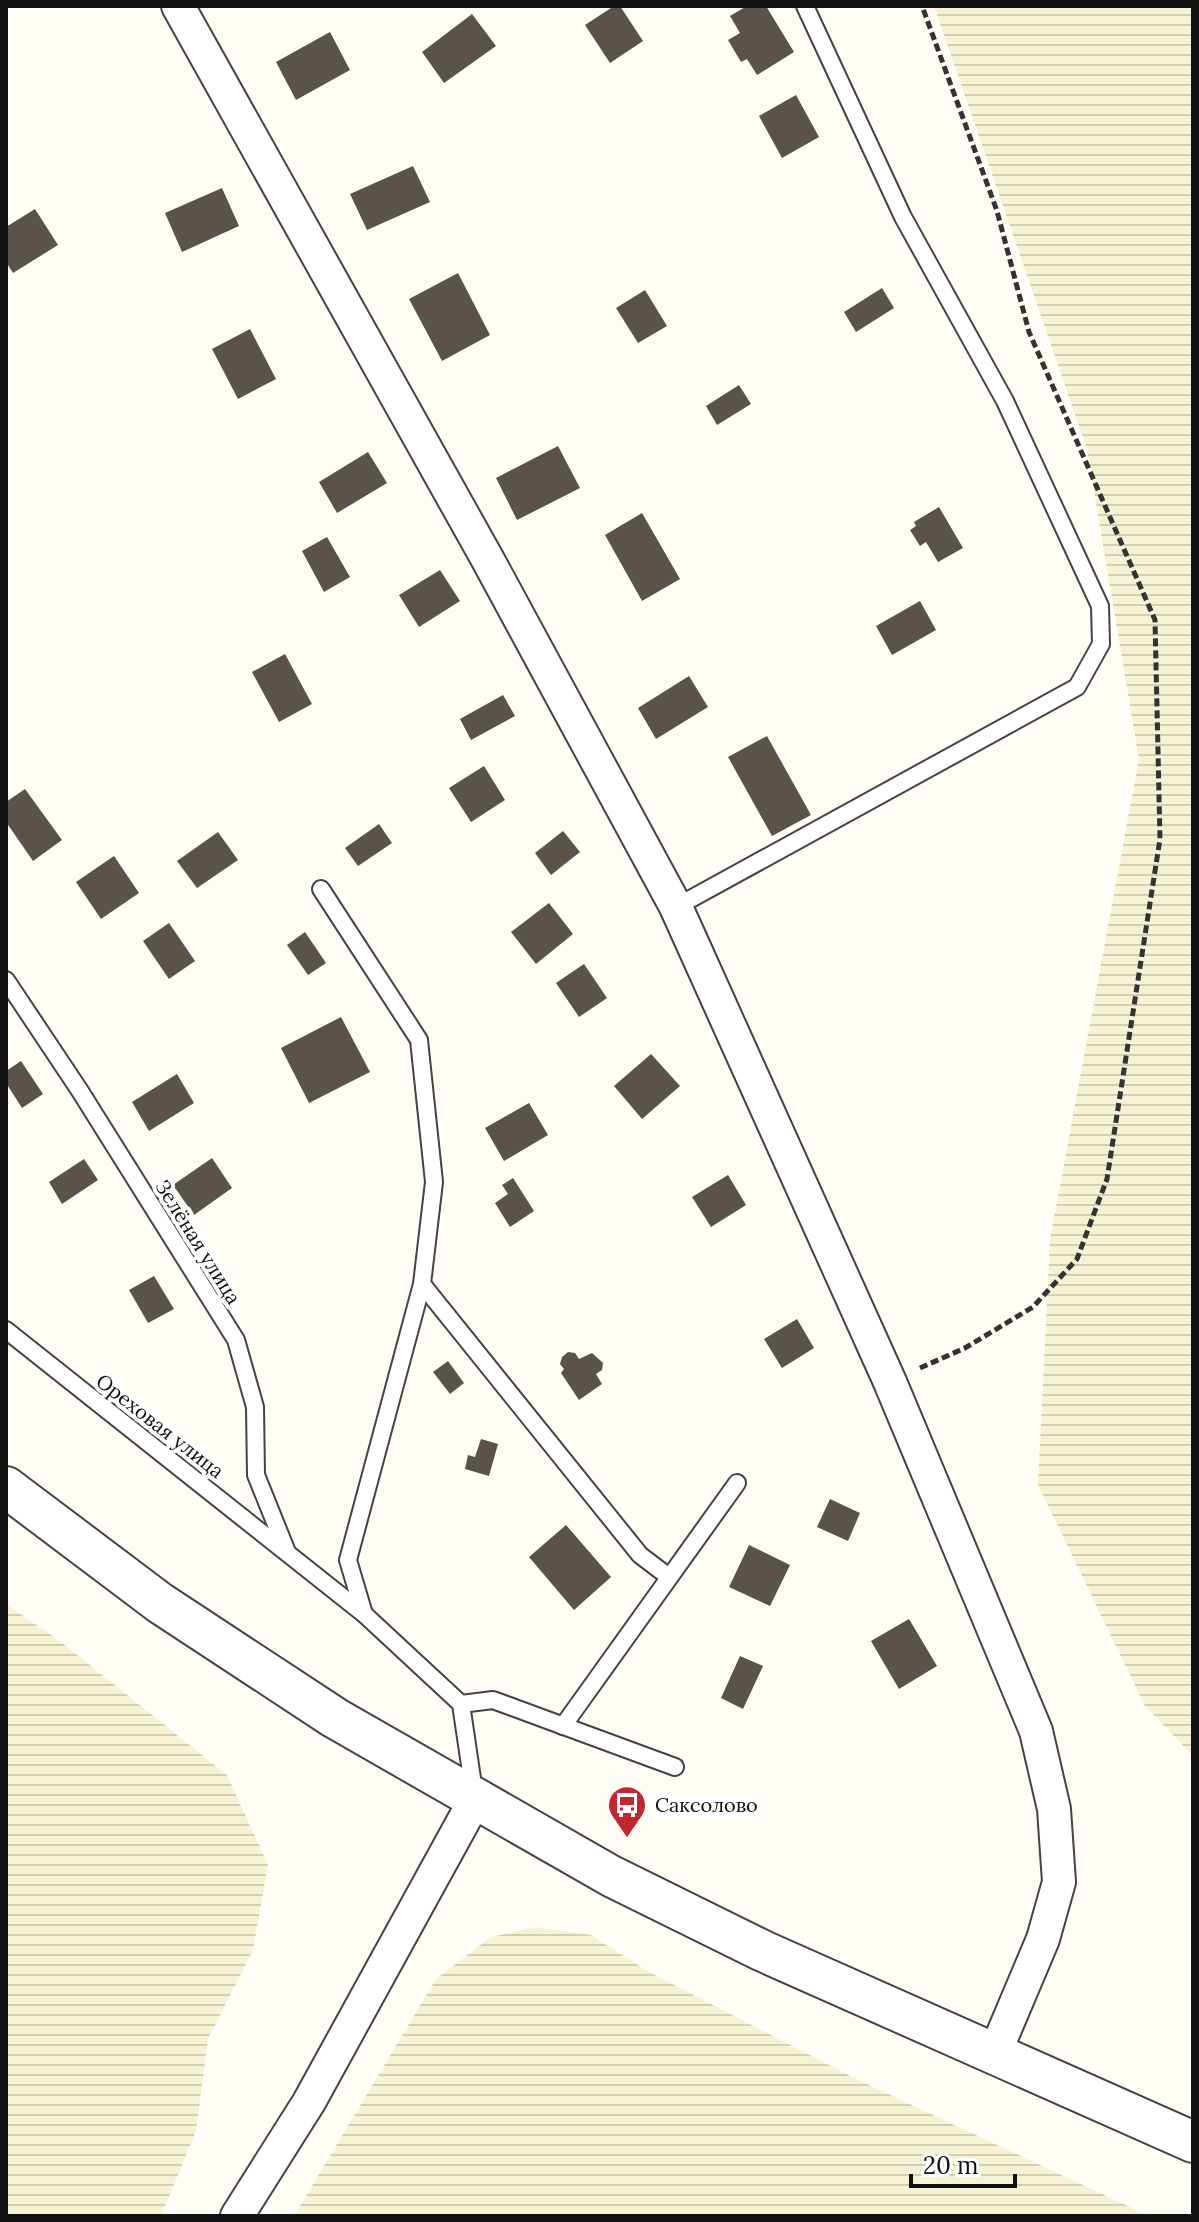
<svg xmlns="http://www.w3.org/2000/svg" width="1199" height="2222" viewBox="0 0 1199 2222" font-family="Lora,serif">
  <defs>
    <pattern id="farmland-rules" width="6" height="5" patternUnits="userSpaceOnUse" patternTransform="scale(2)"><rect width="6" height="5" fill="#f6f3d4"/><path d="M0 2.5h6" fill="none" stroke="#d2cfb5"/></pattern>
  </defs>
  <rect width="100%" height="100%" fill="#fffdf5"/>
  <g fill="url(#farmland-rules)">
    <path d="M934,6H1193V1756L1145,1706L1038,1485L1050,1240L1139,759L1087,449Z"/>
    <path d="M6,1604L61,1642L227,1775L268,1865L253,1950L208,2039L196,2131L161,2216H6Z"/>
    <path d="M536,1927L591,1935L649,1972L854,2078L1149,2216H294L436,1979L491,1937Z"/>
  </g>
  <g fill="#5a524d">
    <path d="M614,6H620L643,41L610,63L585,25Z"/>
    <path d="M747,6H766L794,52L757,75L747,59L741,62L728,40L740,33L730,16Z"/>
    <path d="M472,14L496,46L444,83L422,52Z"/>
    <path d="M330,32L350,70L296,100L276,62Z"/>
    <path d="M796,95L819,137L782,158L759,116Z"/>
    <path d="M413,166L430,202L367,230L350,194Z"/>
    <path d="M222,188L239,226L182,252L165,213Z"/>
    <path d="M35,209L58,245L13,273L6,262V227Z"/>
    <path d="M458,273L490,335L442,361L409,299Z"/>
    <path d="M882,288L894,308L856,332L844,312Z"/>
    <path d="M645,290L667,326L638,343L616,308Z"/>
    <path d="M250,329L276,379L238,399L212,349Z"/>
    <path d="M739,385L751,404L717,425L706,406Z"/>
    <path d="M558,446L580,488L517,520L496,478Z"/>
    <path d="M368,452L387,483L337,513L319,482Z"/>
    <path d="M939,507L963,548L938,562L926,542L920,546L910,530L916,526L914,522Z"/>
    <path d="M642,513L680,579L642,601L605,535Z"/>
    <path d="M327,537L350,577L324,592L302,551Z"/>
    <path d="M440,570L460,601L419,627L399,595Z"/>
    <path d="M920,601L936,630L892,655L876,626Z"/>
    <path d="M285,654L312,704L279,722L252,672Z"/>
    <path d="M689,676L708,707L656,739L638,708Z"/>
    <path d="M503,695L515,716L471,740L460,719Z"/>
    <path d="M767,736L811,815L772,836L728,757Z"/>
    <path d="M484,766L505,800L471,822L449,788Z"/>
    <path d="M25,789L62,840L33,861L6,822V802Z"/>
    <path d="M379,824L392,843L358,866L345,848Z"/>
    <path d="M563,831L580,852L551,875L535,853Z"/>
    <path d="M218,832L238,860L197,888L177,861Z"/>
    <path d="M114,856L139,893L101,919L76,882Z"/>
    <path d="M549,903L573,934L536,964L511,932Z"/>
    <path d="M169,923L195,961L169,979L143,941Z"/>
    <path d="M305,932L326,963L308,975L287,945Z"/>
    <path d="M584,964L607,998L579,1017L556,983Z"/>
    <path d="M341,1017L370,1072L309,1103L281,1048Z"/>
    <path d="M651,1054L680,1086L642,1119L614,1086Z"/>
    <path d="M21,1061L43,1094L22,1108L6,1083V1071Z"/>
    <path d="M177,1074L194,1103L149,1131L132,1102Z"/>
    <path d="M529,1103L548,1135L504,1161L485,1128Z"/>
    <path d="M212,1158L232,1188L194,1215L173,1185Z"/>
    <path d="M84,1159L98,1180L62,1204L49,1182Z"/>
    <path d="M728,1175L746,1205L711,1227L692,1197Z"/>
    <path d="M513,1178L534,1211L510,1227L495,1203L508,1194L502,1185Z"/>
    <path d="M154,1276L174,1309L148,1323L129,1290Z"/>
    <path d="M797,1319L814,1348L782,1368L764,1339Z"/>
    <path d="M568,1352L575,1353L579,1359L592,1353L603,1363L602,1370L596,1374L602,1384L579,1400L561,1373L564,1369L560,1364L562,1357Z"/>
    <path d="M448,1361L464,1383L450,1394L433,1372Z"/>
    <path d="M481,1439L498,1444L489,1476L465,1469L468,1455L475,1457Z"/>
    <path d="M830,1499L860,1513L848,1541L817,1527Z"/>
    <path d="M566,1525L611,1577L574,1610L529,1557Z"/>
    <path d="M749,1545L790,1565L770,1606L729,1587Z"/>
    <path d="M909,1619L937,1666L899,1689L871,1641Z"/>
    <path d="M740,1656L763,1666L743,1709L721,1698Z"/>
  </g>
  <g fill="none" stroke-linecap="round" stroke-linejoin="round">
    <g stroke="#444" stroke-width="20">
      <g id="service">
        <path d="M321,889L419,1040L434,1182L422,1284L348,1560L364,1614"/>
        <path d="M676,907L1077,687L1101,644L1100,606L1005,401L903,217L805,6"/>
        <path d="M6,980L80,1091L236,1340L255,1407L256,1475L287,1552"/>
        <path d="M422,1284L640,1555L669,1577"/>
        <path d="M6,1330L364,1614L461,1704L474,1792"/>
        <path d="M461,1704L493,1700L675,1767"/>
        <path d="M563,1726L737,1483"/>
      </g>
    </g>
    <g stroke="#444" stroke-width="36">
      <g id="minor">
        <path d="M178,6L488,560L676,907L890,1382L1036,1731L1054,1809L1059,1882L1043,1939L994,2055"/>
        <path d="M237,2216L309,2102L475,1800"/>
      </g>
    </g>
    <g stroke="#444" stroke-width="44">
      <path id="tertiary" d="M6,1487L160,1603L335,1718L611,1876L763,1951L1193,2142"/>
    </g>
    <path stroke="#333" stroke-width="5" stroke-dasharray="8 4" stroke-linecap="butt" d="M920,1368L965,1348L1033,1307L1077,1259L1107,1179L1160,839L1155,620L1029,332L997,211L922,6"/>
    <use href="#service" stroke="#fff" stroke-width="16"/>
    <use href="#minor" stroke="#fff" stroke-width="32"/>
    <use href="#tertiary" stroke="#fff" stroke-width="40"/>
  </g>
  <defs>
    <g id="bus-pin" transform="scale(2)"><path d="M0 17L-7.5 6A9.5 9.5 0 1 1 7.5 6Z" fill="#c4262e" stroke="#fff"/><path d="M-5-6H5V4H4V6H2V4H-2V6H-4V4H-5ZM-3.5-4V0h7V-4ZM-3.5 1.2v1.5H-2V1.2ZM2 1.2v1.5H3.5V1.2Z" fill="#fff"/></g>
  </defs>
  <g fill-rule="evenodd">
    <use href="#bus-pin" x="627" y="1805"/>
  </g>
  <g text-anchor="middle" stroke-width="8" stroke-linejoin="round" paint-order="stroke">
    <g font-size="20" fill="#111" stroke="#fff">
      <text transform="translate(198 1242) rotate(58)" y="7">Зелёная улица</text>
      <text transform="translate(160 1426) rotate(38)" y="7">Ореховая улица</text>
    </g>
    <g font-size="20" fill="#111" stroke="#fff" text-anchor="start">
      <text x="655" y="1812">Саксолово</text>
    </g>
  </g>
  <rect width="1199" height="2222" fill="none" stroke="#111111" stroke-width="16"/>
  <path d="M911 2174v12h104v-12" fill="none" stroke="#111111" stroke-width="4"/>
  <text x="923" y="2174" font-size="24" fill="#111111" stroke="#ffffff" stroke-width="6" paint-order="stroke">20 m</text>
</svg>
